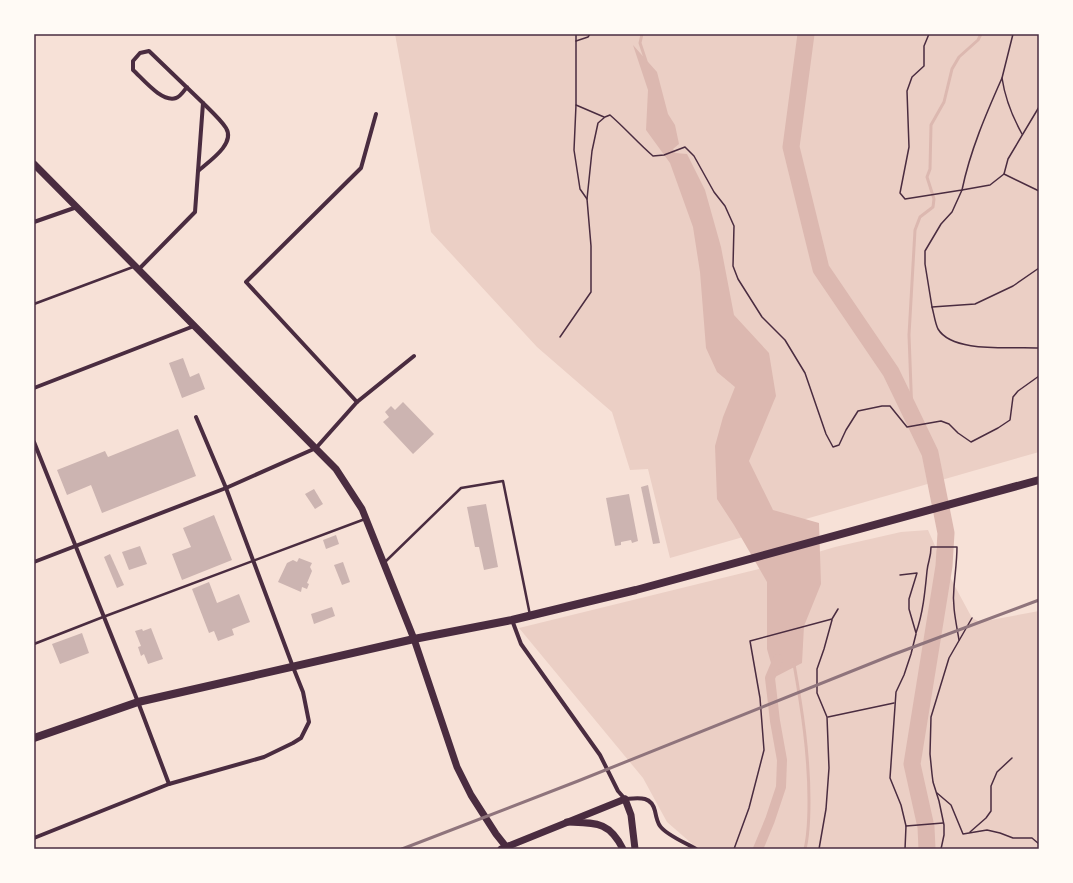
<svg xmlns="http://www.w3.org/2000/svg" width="1073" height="883" viewBox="0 0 1073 883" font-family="'Source Sans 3',sans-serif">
  <rect width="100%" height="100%" fill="#f7e1d7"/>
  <g fill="#ebcfc5">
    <path d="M395,34H1039V452L670,558L648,469L630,470L612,412L537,347L431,232Z"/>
    <path d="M928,530L944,566L972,618L980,622L1039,611V849H698L667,822L643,778L519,628L771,566L835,547L901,532Z"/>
  </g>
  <path fill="#dcb8b0" d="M633,45L657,72L668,114L675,125L679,144L673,149L675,153L687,154L705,190L721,247L734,315L769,353L776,396L749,461L773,510L819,523L821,584L804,626L802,663L775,677L767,649V582L734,525L717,499L715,446L723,417L735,387L717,372L706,348L700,272L693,227L670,163L646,130L648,90Z"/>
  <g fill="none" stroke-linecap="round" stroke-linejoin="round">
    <g stroke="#dcb8b0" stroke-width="3">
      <path d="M642,34L640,43L646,61"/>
      <path d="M912,415L909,335L915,230L920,217L933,207L934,199L927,177L930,169L931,125L944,102L952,69L959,57L978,40L981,34"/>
      <path d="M794,664C802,709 809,754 809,801C809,817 809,833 805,849"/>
    </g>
    <path stroke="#dcb8b0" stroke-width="10" d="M758,849L770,820L781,787L782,760L775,721L770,678L778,659"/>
    <path stroke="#dcb8b0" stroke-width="17" d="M806,34L791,147L821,269L891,372L930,453L946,533L944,566L912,764L926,827L927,849"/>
  </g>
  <g fill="#ccb4b1">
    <path d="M183,358L190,377L199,373L205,389L182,398L169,363Z"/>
    <path d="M403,402L434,434L413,454L383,422L389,417L385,412L391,406L395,410Z"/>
    <path d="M178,429L196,476L102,513L91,485L67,495L57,470L105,451L108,457Z"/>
    <path d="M648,485L660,543L653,544L641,487Z"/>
    <path d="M314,489L323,504L315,509L305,494Z"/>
    <path d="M629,494L638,541L632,543L631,540L621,542V545L615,546L606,498Z"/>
    <path d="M486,504L498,567L484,570L479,547H475L467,507Z"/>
    <path d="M214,515L232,560L182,580L172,554L191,547L183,528Z"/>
    <path d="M336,535L339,544L326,549L323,540Z"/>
    <path d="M140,546L147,564L129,570L122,552Z"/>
    <path d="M110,554L124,585L117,588L104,557Z"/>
    <path d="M299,558L312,563L310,567L312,571L307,583L309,584L307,589L302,587L301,592L278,582L287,563L293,560L297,562Z"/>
    <path d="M343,562L350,582L342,585L334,565Z"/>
    <path d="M209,582L217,603L239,594L250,622L232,629L234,635L218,641L214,631L209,633L192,589Z"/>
    <path d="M332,607L335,616L314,624L311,614Z"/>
    <path d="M151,628L163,659L148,664L144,654L141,656L138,647L141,646L135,631L142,629L143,631Z"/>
    <path d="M82,633L89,653L60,664L52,644Z"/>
  </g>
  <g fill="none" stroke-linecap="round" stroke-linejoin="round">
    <g stroke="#4a2c40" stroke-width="1.5">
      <path d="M576,34V105L574,150L580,189L587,199"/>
      <path d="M929,34L924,46V66L912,77L907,91L909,147L900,193L905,199L962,190C970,151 986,114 1002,78C1005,98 1012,116 1022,134"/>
      <path d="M576,41L588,37L590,34"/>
      <path d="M1002,78L1013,34"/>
      <path d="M576,105L604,117"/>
      <path d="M1039,107L1008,159L1004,174L1039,191"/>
      <path d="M1039,268L1013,286L975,304L932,307C934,314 935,323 938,329C953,354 1013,346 1039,348"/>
      <path d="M932,307L925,264V251L941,224L952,212L962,190L990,185L1004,174"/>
      <path d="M560,337L591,292V246L587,199L592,151L598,123L605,117L610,115C625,128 638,143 653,156L664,155L685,147L694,156L714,192L725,206L734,226L733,266L738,279L762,317L785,340L805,373L826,434L833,447L839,445L846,430L858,411L882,406H890L907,427L941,421L949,424L958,433L971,442L998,428L1010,420L1013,397L1018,391L1039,376"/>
      <path d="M900,575L917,573L909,599V609L916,633C923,613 925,592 927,571C928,561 931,558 931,547H957C957,560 955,574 954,587C952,605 956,622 959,640"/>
      <path d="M916,634L911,654L904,675L896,692L890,778L901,805L906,826L943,823"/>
      <path d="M828,717L894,703"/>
      <path d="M937,793L951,805L963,834L987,830L1000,833L1013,838H1032L1039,844"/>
      <path d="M970,832L986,818L991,811V786L997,772L1012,758"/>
      <path d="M734,849L749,808L764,750L760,698L750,641L832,619L838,609"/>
      <path d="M819,849L826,809L829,768L827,717L817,693V669L824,649L832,620"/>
      <path d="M905,849L906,826"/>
      <path d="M941,849L944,835V825L939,801L933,782L932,774L930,754L931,717L949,658L972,618"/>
    </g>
    <g stroke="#4a2c40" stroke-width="2.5">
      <path d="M34,304L133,267"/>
      <path d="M385,562L461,488L503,481L530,615"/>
      <path d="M34,644L103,617L365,519"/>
    </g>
    <g stroke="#4a2c40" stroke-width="4">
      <path d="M198,171C208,162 236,144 226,128C221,120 210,110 203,103"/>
      <path d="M34,222L77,207"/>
      <path d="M139,269L195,212L203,103L149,51L140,53L133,61V70C143,79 162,103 176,98C180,97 184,91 187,87"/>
      <path d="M34,388L194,326"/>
      <path d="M357,402L246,282L361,168L376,114"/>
      <path d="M34,442L138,702L169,784"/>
      <path d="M34,562L226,488L316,448L357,402L414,356"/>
      <path d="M512,620L521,644L600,755L618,791L625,799C638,798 651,795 655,811C656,816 657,822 660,826C666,835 686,843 696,849"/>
      <path d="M34,838L169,784L264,757L293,743L301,738L309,722L303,692L293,667L226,488L196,417"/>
    </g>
    <g stroke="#4a2c40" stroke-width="7">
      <path d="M34,164L336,469L362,509L414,639"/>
      <path d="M501,849L625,799"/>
    </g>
    <g stroke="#4a2c40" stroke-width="7">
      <path d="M414,639L457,767L471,795L496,834L508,849"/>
      <path d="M625,799L631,815L635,849"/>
      <path d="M567,822C596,823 609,821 623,849"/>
    </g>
    <path stroke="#4a2c40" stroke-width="8" d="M34,738L138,702L414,639L512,620L636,590L1039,480"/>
    <path stroke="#8f747c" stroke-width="3" d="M402,849L578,781L892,655L1039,600"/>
  </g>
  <rect width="1073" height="883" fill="none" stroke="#fffaf5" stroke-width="70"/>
  <rect x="35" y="35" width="1003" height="813" fill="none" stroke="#4a2c40" stroke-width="1.5"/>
</svg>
